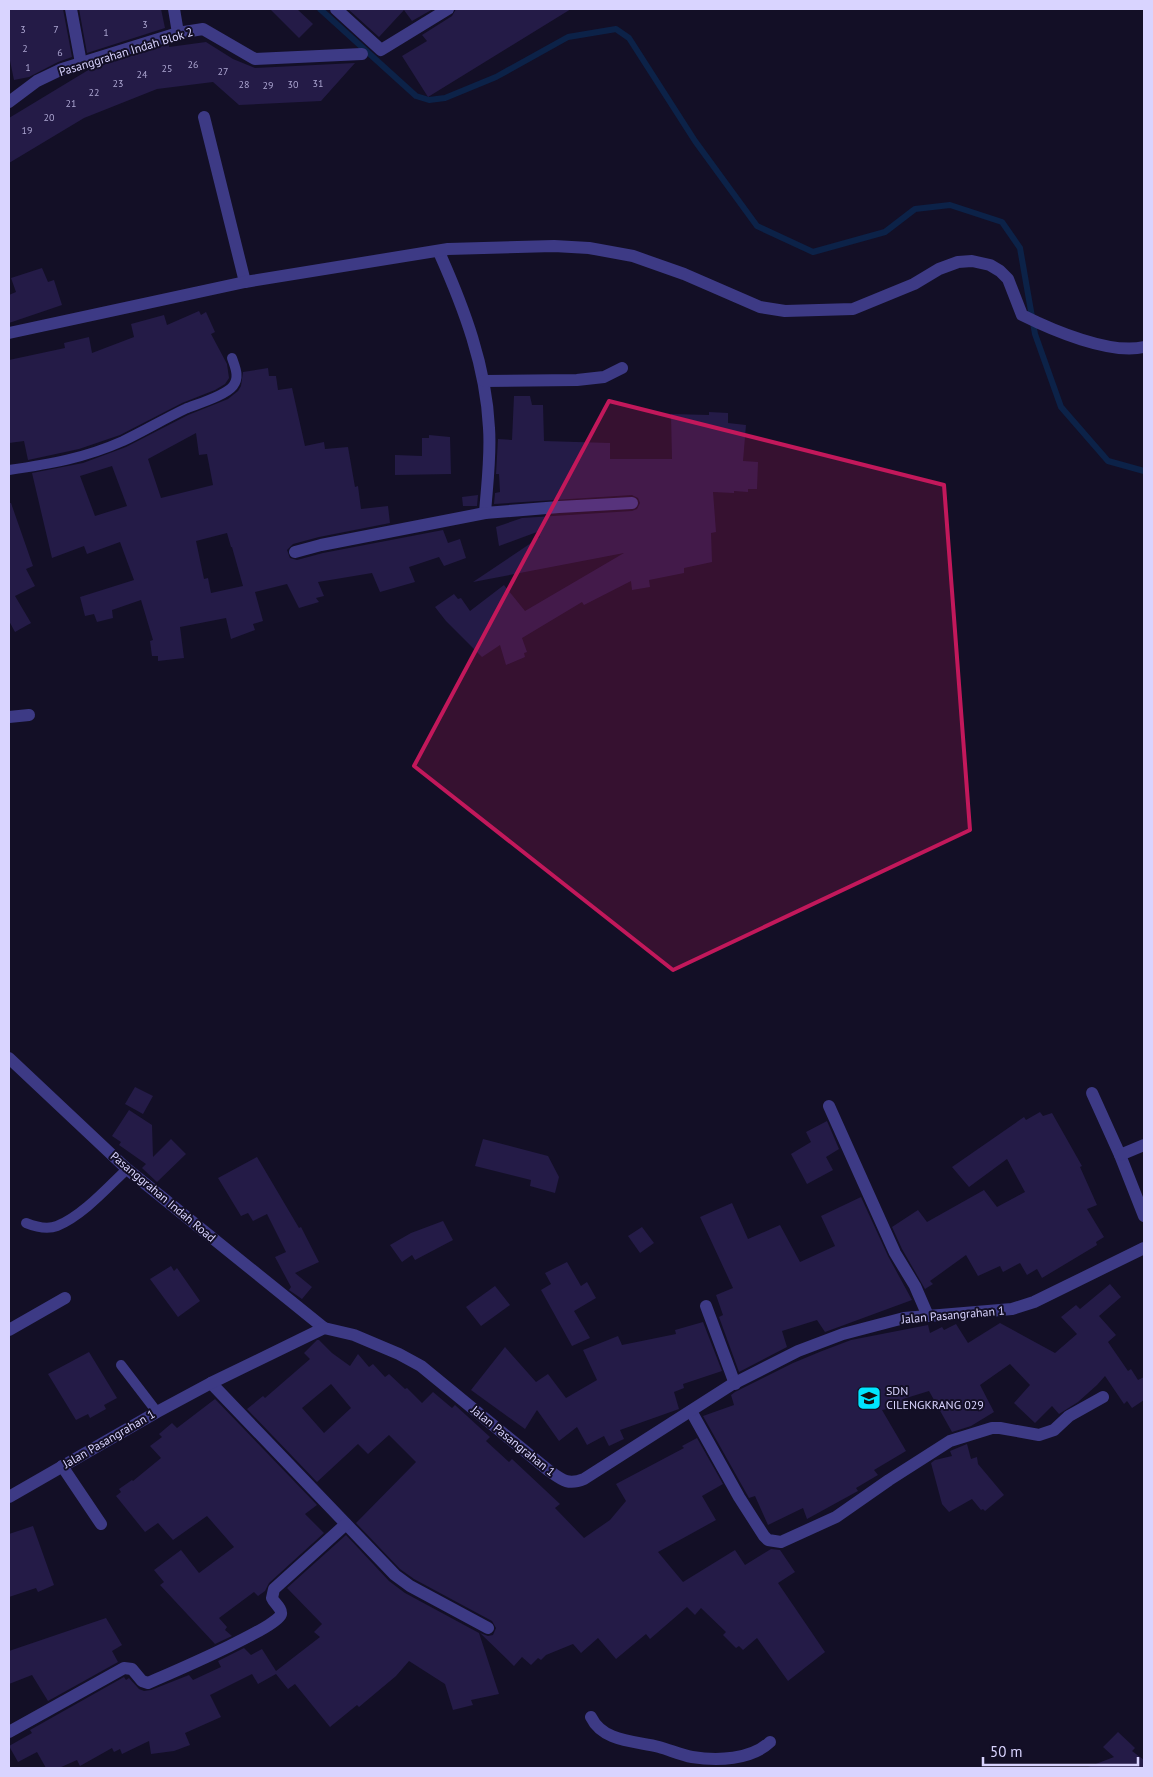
<svg xmlns="http://www.w3.org/2000/svg" width="1153" height="1777" viewBox="0 0 1153 1777" font-family="'PT Sans',sans-serif">
  <rect width="100%" height="100%" fill="#130f26"/>
  <g fill="none" stroke-linecap="round" stroke-linejoin="round">
    <path stroke="#0c2248" stroke-width="6" d="M320,9L416,96L429,100L445,98L496,77L568,37L616,29L629,38L695,141L757,226L813,252L885,232L915,209L950,205L1002,222L1020,248L1035,334L1061,407L1108,461L1144,471"/>
  </g>
  <g fill="#241b47" fill-rule="evenodd">
    <path d="M9,9H63L72,57L58,62L29,77L14,80L9,56Z"/>
    <path d="M79,9H161L165,28L87,53Z"/>
    <path d="M270,9H297L313,24L299,38Z"/>
    <path d="M348,9H433L412,21L404,10L379,37Z"/>
    <path d="M456,9H571L428,97L402,56L427,41L422,35L452,16Z"/>
    <path d="M206,42L233,59L255,68L355,63L321,101L239,105L213,82L157,89L84,118L9,163V118L90,69L169,44V47Z"/>
    <path d="M42,268L48,282L54,280L62,305L9,323V295L16,292L11,278Z"/>
    <path d="M199,311L201,315L206,312L215,332L211,334L227,364L229,378L225,384L215,390L182,403L120,435L79,449L28,460L24,441L9,443V360L65,348L64,343L89,337L92,353L134,337L131,324L164,315L167,325Z"/>
    <path d="M268,368L269,376H276L278,390L292,388L305,446L324,442L325,449L348,447L355,487L358,486L361,509L388,506L390,523L319,537L293,544L287,550L290,558L297,560L323,553L443,530L448,543L460,539L466,558L444,566L439,557L409,567L415,582L380,592L372,573L318,582L324,596L316,598L319,602L299,608L287,584L255,592L263,621L253,624L255,630L231,639L226,618L180,627L184,658L158,661V656H152L150,641L153,640L141,600L112,610L113,618L97,622L94,614L85,616L80,597L134,580L120,542L87,554L84,546L52,558L32,473L83,463L126,447L188,415L228,399L238,391L241,386L243,372ZM196,433L199,455L207,454L213,485L161,498L148,459ZM112,466L127,506L95,516L80,476ZM227,533L231,547H232L243,586L211,593L208,578L204,579L196,541Z"/>
    <path d="M514,396H530L532,405H543L544,441L610,443V459H672L671,414L709,415V412L728,413V423L746,425L743,461L758,462L757,489H748V492L734,491V493L713,492L716,532L711,533L712,562L684,568V573L649,580L650,587L632,590L631,581L584,605L582,602L522,638L527,652L524,653L525,657L506,665L500,645L482,657L446,621L435,607L454,594L458,599L461,598L470,611L504,585L525,611L624,553L473,582L540,537L537,532L499,546L496,527L522,518L632,511L637,509L640,503L638,498L632,495L494,504L495,493L500,492L499,474H496L498,439L512,440Z"/>
    <path d="M429,435L450,437L451,474L395,475V455L422,456V438H429Z"/>
    <path d="M478,495L477,506H463L462,497Z"/>
    <path d="M9,503H11L33,566L26,569L35,586L15,596L31,623L15,632L9,621Z"/>
    <path d="M135,1087L153,1096L143,1114L125,1104Z"/>
    <path d="M129,1110L152,1125L153,1157L171,1139L186,1154L157,1182L142,1168L146,1164L119,1145L121,1142L112,1136Z"/>
    <path d="M1040,1112L1043,1116L1052,1113L1082,1166L1080,1167L1097,1205L1087,1209L1104,1237L1096,1242L1097,1245L1042,1278L1037,1269L1027,1275L1020,1263L1003,1272L1000,1266L978,1276L966,1255L930,1281L933,1284L925,1289L902,1249L892,1227L918,1210L927,1222L984,1190L997,1207L1025,1192L1007,1159L969,1187L952,1167L1024,1117L1026,1120Z"/>
    <path d="M827,1121L839,1149L826,1157L833,1170L807,1184L791,1154L811,1142L806,1132Z"/>
    <path d="M483,1139L548,1156L559,1177L555,1193L530,1186L531,1180L475,1166Z"/>
    <path d="M257,1157L299,1228L301,1227L319,1262L295,1273L312,1287L302,1299L289,1290L291,1287L275,1257L286,1252L267,1214L253,1221L248,1213L241,1216L218,1178Z"/>
    <path d="M861,1197L888,1256L912,1300L825,1332L817,1320L782,1331L787,1347L739,1372L719,1317L723,1315L716,1295L733,1288L700,1217L732,1203L748,1239L780,1225L800,1262L835,1246L821,1216Z"/>
    <path d="M443,1221L453,1240L415,1260L412,1255L402,1262L390,1245L411,1233Z"/>
    <path d="M642,1227L654,1243L640,1253L628,1236Z"/>
    <path d="M567,1262L581,1286L587,1282L596,1298L574,1311L590,1338L572,1346L541,1290L551,1284L545,1273Z"/>
    <path d="M171,1266L174,1271L177,1268L200,1301L178,1317L150,1279Z"/>
    <path d="M1110,1284L1121,1297L1099,1316L1116,1335L1108,1342L1128,1371L1131,1369L1138,1380L1144,1377V1400L1132,1408L1127,1401L1124,1404L1105,1376L1097,1385L1078,1402L1059,1414L1052,1406L1035,1423L1014,1403L1030,1385L1010,1364L980,1385L994,1412L971,1426L952,1432L929,1391L903,1399L904,1406L882,1410L906,1451L874,1470L878,1475L856,1488L858,1491L807,1519L803,1508L768,1525L755,1496L749,1498L703,1416L734,1405L731,1395L735,1392L793,1363L822,1351L851,1340L928,1325L930,1333L942,1327L944,1330L956,1324L968,1343L1000,1323L1055,1353L1077,1334L1061,1317L1076,1305L1080,1309Z"/>
    <path d="M495,1286L510,1305L481,1326L466,1307Z"/>
    <path d="M703,1322L722,1371L683,1384L684,1388L674,1392L679,1409L620,1430L624,1439L609,1446L604,1436L587,1445L577,1427L559,1441L537,1410L525,1429L471,1390L505,1347L536,1382L548,1374L566,1398L597,1380L583,1350L618,1336L622,1345L676,1334L675,1330Z"/>
    <path d="M317,1340H319L332,1353L350,1366L358,1354L369,1367L373,1364L385,1377L389,1374L405,1389L407,1388L422,1403L433,1392L452,1408L455,1405L490,1437L486,1441L509,1462L512,1459L560,1504L555,1508L584,1538L610,1520L626,1501L616,1484L684,1448L682,1446L697,1438L723,1484L702,1496L716,1520L658,1552L683,1582L735,1550L745,1565L771,1549L780,1550L795,1572L778,1583L825,1652L788,1681L757,1638L743,1650L739,1646L736,1648L723,1635L726,1632L701,1608L695,1615L687,1607L650,1639L646,1634L616,1659L598,1638L581,1653L573,1644L546,1655L541,1660L538,1658L531,1665L522,1657L514,1666L480,1633L488,1636L493,1635L496,1628L492,1621L414,1579L400,1569L356,1523L416,1462L389,1435L368,1454L358,1444L317,1482L247,1409L263,1396L265,1398L310,1359L304,1353ZM331,1384L351,1408L324,1433L302,1408Z"/>
    <path d="M89,1352L117,1398L104,1405L106,1409L90,1418L88,1414L76,1420L48,1374Z"/>
    <path d="M215,1399L317,1505L305,1514L324,1533L269,1583L265,1591L258,1596L254,1592L219,1618L227,1627L225,1630L232,1636L215,1644L160,1585L164,1582L154,1570L181,1550L199,1573L234,1547L207,1516L173,1540L158,1523L145,1532L116,1496L121,1492L119,1489L132,1480L133,1481L161,1458L150,1446L162,1437L159,1434L172,1423L177,1428Z"/>
    <path d="M967,1444L971,1459L977,1457L978,1464L1004,1495L985,1511L983,1509L981,1510L972,1499L949,1512L942,1504L931,1463L935,1460L952,1456L950,1451Z"/>
    <path d="M33,1526L54,1585L38,1592L36,1588L9,1597V1534Z"/>
    <path d="M346,1535L389,1581L405,1593L479,1633L499,1694L471,1700L473,1705L453,1710L445,1684L409,1661L396,1676L359,1707L357,1705L330,1727L295,1684L288,1689L276,1674L258,1684L252,1674L210,1695L221,1717L185,1733L190,1745L174,1751L151,1754L149,1741L122,1754L120,1749L114,1752L112,1748L80,1766L77,1760L59,1768H46L37,1752L18,1762L9,1746L32,1733L30,1730L124,1677L126,1680L129,1678L139,1689L144,1691L151,1690L189,1675L193,1680L221,1667L218,1661L244,1648L251,1655L262,1649L276,1671L320,1637L314,1632L322,1624L287,1588Z"/>
    <path d="M106,1618L122,1645L112,1651L118,1662L48,1701L32,1675L9,1684V1651Z"/>
    <path d="M1118,1732L1135,1748L1132,1751L1144,1760V1768H1088V1767L1114,1757L1103,1747Z"/>
  </g>
  <g fill="none" stroke-linecap="round" stroke-linejoin="round">
    <g stroke="#3d3a85" stroke-width="10">
      <path d="M9,470C50,464 85,458 123,441C144,431 164,419 185,409C197,404 225,396 233,386C240,377 235,367 232,358"/>
      <path d="M26,1223C36,1227 47,1230 57,1226C82,1216 107,1188 127,1169"/>
      <path d="M121,1365L157,1412"/>
    </g>
    <g stroke="#3d3a85" stroke-width="12">
      <path d="M71,9L81,63"/>
      <path d="M174,9L178,33"/>
      <path d="M336,9L381,50L448,9"/>
      <path d="M9,102L37,81L62,69L178,33L203,29L255,59L362,54"/>
      <path d="M204,117L245,282"/>
      <path d="M439,252C464,308 486,366 489,428C491,456 487,485 485,513L559,507L632,503"/>
      <path d="M9,333L245,282L448,249L554,246L589,248L633,256L684,274L760,307L785,311L853,309L914,284L939,269L958,262L972,261L990,265L1000,271L1008,279L1022,315C1052,330 1110,355 1144,347"/>
      <path d="M484,381L577,380L604,377L622,368"/>
      <path d="M295,552L321,545L485,513"/>
      <path d="M9,717L29,715"/>
      <path d="M9,1058L127,1169L324,1328"/>
      <path d="M1092,1093L1120,1155L1144,1216"/>
      <path d="M829,1106L895,1253L915,1286L928,1316"/>
      <path d="M1120,1155L1144,1145"/>
      <path d="M706,1306L735,1384"/>
      <path d="M9,1330L65,1298"/>
      <path d="M211,1383L395,1575L410,1586L488,1628"/>
      <path d="M691,1411L739,1497L764,1536L768,1540L781,1542L836,1517L889,1480L950,1441L992,1428H1000L1039,1435L1054,1430L1069,1416L1103,1397"/>
      <path d="M62,1466L101,1524"/>
      <path d="M9,1497L157,1412L211,1383L324,1328L354,1335L399,1354L421,1366L548,1470C561,1479 567,1486 584,1479L731,1385L798,1351L843,1334L904,1318L1012,1309L1034,1302L1144,1248"/>
      <path d="M591,1717C603,1742 635,1741 659,1747C670,1750 681,1755 692,1757C717,1761 751,1760 770,1742"/>
      <path d="M9,1732L124,1668L132,1669L142,1681L148,1683C166,1675 279,1627 281,1614C282,1608 274,1603 272,1598L274,1589L346,1524"/>
    </g>
  </g>
  <path fill="#c2185b" fill-opacity="0.2" stroke="#c2185b" stroke-width="4" stroke-linejoin="round" d="M609,401L944,485L970,830L673,970L414,766Z"/>
  <defs>
    <g id="school-square" transform="scale(1.25)"><rect x="-9" y="-9" width="18" height="18" rx="4" fill="#00e5ff" stroke="#130f26"/><path d="M0-5L7-2L0 1L-7-2ZM-4 1L0 2.5L4 1V4Q0 6-4 4Z" fill="#111"/></g>
  </defs>
  <g fill-rule="evenodd">
    <use href="#school-square" x="869" y="1398"/>
  </g>
  <g text-anchor="middle" stroke-width="4" stroke-linejoin="round" paint-order="stroke">
    <g font-size="10" fill="#aca6d1">
      <text x="145" y="28">3</text>
      <text x="23" y="33">3</text>
      <text x="56" y="33">7</text>
      <text x="106" y="36">1</text>
      <text x="25" y="52">2</text>
      <text x="60" y="56">6</text>
      <text x="193" y="68">26</text>
      <text x="28" y="71">1</text>
      <text x="167" y="72">25</text>
      <text x="223" y="75">27</text>
      <text x="142" y="78">24</text>
      <text x="118" y="87">23</text>
      <text x="318" y="87">31</text>
      <text x="244" y="88">28</text>
      <text x="293" y="88">30</text>
      <text x="268" y="89">29</text>
      <text x="94" y="96">22</text>
      <text x="71" y="107">21</text>
      <text x="49" y="121">20</text>
      <text x="27" y="134">19</text>
    </g>
    <g font-size="12" fill="#d9d4ff" stroke="#130f26">
      <text transform="translate(126 52) rotate(-17)" y="4">Pasanggrahan Indah Blok 2</text>
      <text transform="translate(163 1197) rotate(40)" y="4">Pasanggrahan Indah Road</text>
      <text transform="translate(953 1315) rotate(-5)" y="4">Jalan Pasangrahan 1</text>
      <text transform="translate(109 1439) rotate(-30)" y="4">Jalan Pasangrahan 1</text>
      <text transform="translate(513 1441) rotate(39)" y="4">Jalan Pasangrahan 1</text>
    </g>
    <g font-size="12" fill="#d9d4ff" stroke="#130f26" text-anchor="start">
      <text x="886" y="1395">SDN<tspan x="886" dy="14">CILENGKRANG 029</tspan></text>
    </g>
  </g>
  <rect width="1153" height="1777" fill="none" stroke="#d9d4ff" stroke-width="20"/>
  <path d="M983 1757v8h155v-8" fill="none" stroke="#d9d4ff" stroke-width="2.5"/>
  <text x="990" y="1757" font-size="15" fill="#d9d4ff" stroke="#130f26" stroke-width="4" paint-order="stroke">50 m</text>
</svg>
